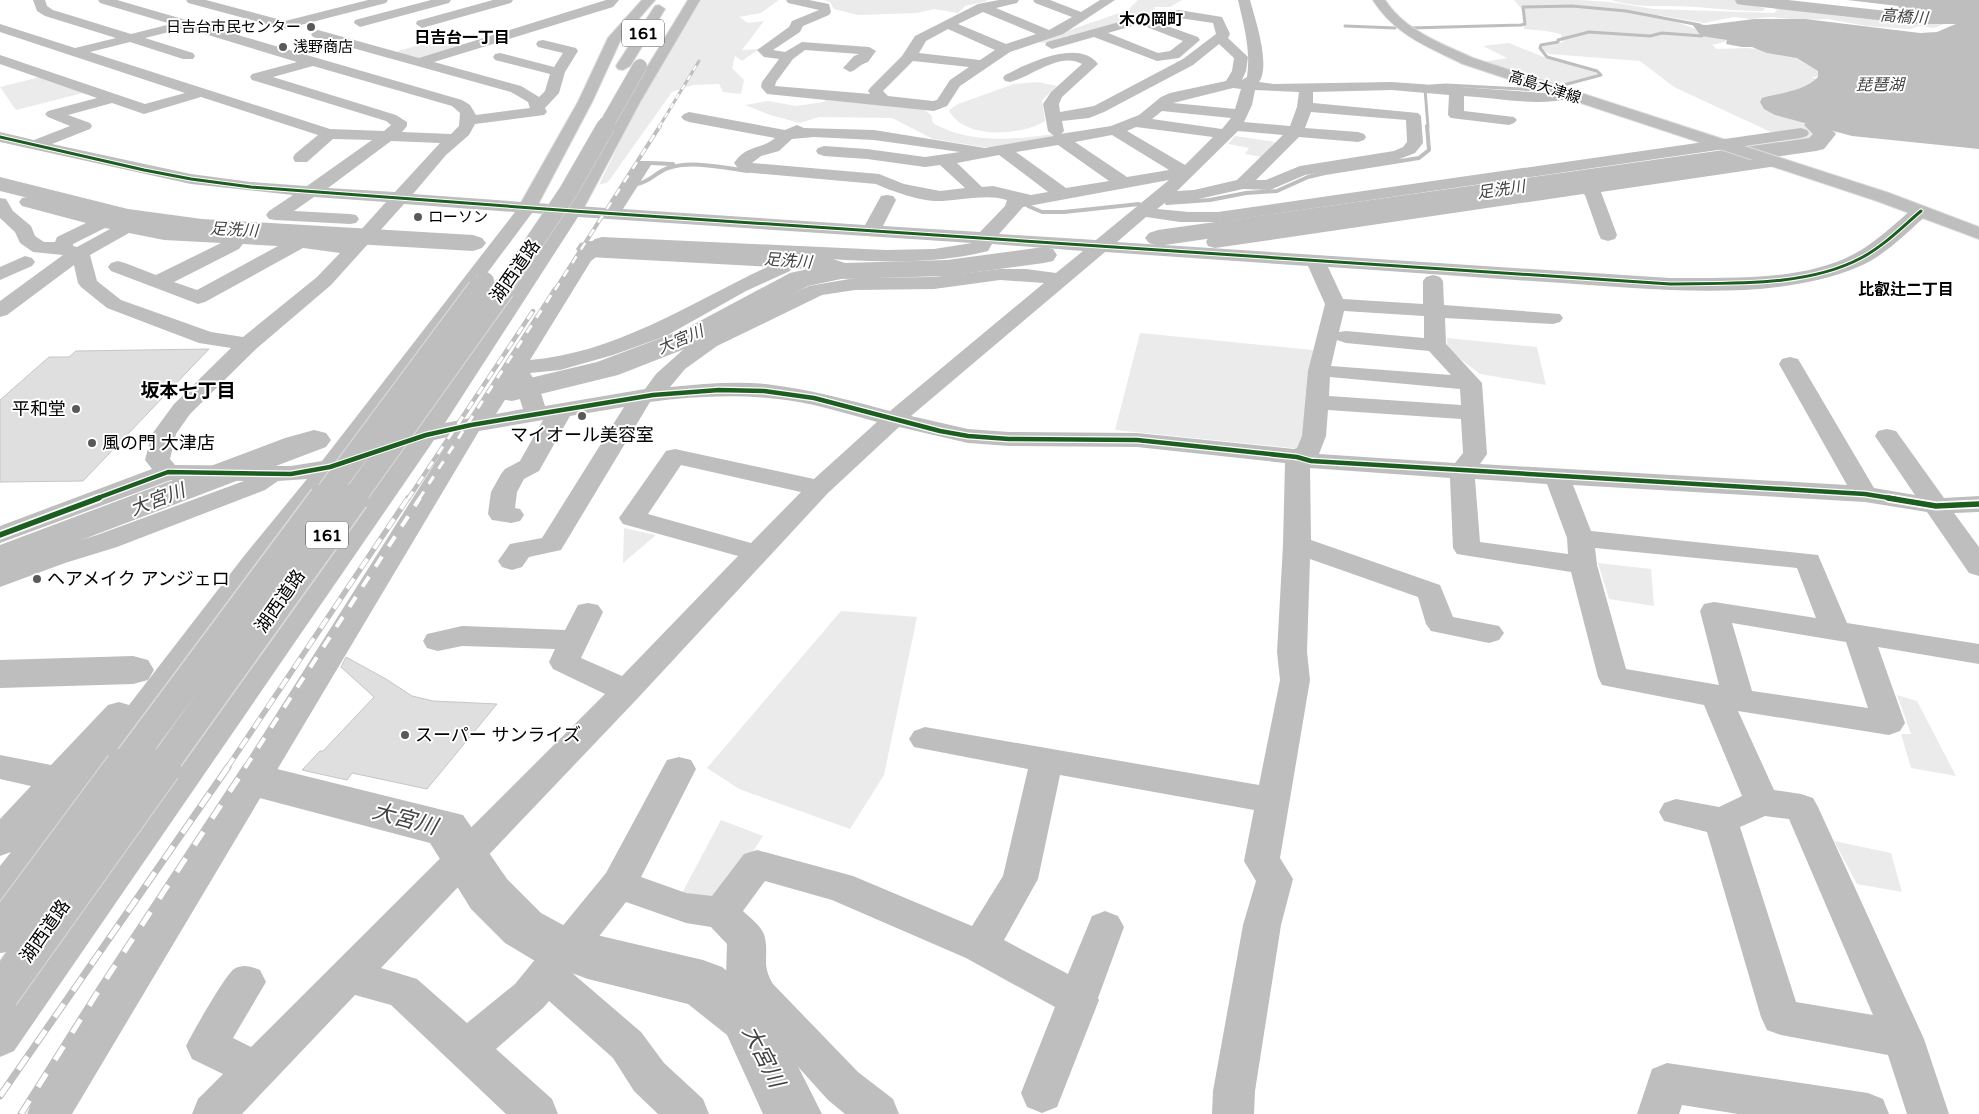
<svg xmlns="http://www.w3.org/2000/svg" width="1979" height="1114" viewBox="0 0 1979 1114" font-family="'Varela Round','Noto Sans JP',sans-serif">
  <rect width="100%" height="100%" fill="#fff"/>
  <g fill="#ebebeb">
    <path d="M701,0H779L761,13L739,17L748,23L764,21L742,50L759,49L742,61L735,56L732,68L744,80L741,94L723,92L719,84L693,85L672,92L608,182L599,185L639,102Z"/>
    <path d="M824,0H986L988,1L965,6L958,13L934,9L917,13L858,15L834,9L830,2Z"/>
    <path d="M1138,0H1182L1170,7H1155L1153,14L1046,43L1035,42L1128,10Z"/>
    <path d="M1514,0H1579L1610,2L1654,9L1774,13L1777,10L1769,6L1739,3L1765,8L1763,11C1741,11 1719,9 1697,7C1669,5 1638,9 1611,0H1754L1892,15L1947,13L1948,18L1931,21L1947,23L1934,28L1918,26L1911,29L1867,26L1828,19L1803,20L1771,17L1751,19L1734,17L1704,23L1658,15L1728,41L1712,45L1717,49L1748,48L1817,56L1831,76L1811,77L1822,81L1860,131L1819,134L1800,142L1748,148L1734,145L1775,134L1674,87L1640,61L1549,54L1539,47L1563,42L1561,34L1546,31L1524,29V12Z"/>
    <path d="M440,39L469,46L416,59L397,53L398,51Z"/>
    <path d="M1509,43L1546,58L1595,71L1598,75L1554,86L1483,62L1507,58L1483,46Z"/>
    <path d="M40,77L83,93L16,110L0,87Z"/>
    <path d="M1038,82L1057,86L1042,100L1045,121C1021,136 963,140 949,110L958,104L1014,84Z"/>
    <path d="M826,100L923,109L931,115L933,123C979,150 1037,135 1088,130L990,148L933,139L892,118L819,117L800,123L770,115L745,105L768,101L796,106L823,102Z"/>
    <path d="M1235,136L1275,142L1262,157L1245,154L1249,148L1228,144Z"/>
    <path d="M1140,333L1313,350L1302,449L1115,430Z"/>
    <path d="M1447,338L1537,347L1546,385L1480,374L1447,349Z"/>
    <path d="M624,528L656,535L623,563Z"/>
    <path d="M1598,563L1651,569L1654,606L1609,599Z"/>
    <path d="M841,611L917,617L884,775L850,829L739,789L707,768Z"/>
    <path d="M1897,695L1917,701L1956,776L1911,768L1901,734H1911Z"/>
    <path d="M721,820L763,836L722,898L682,893Z"/>
    <path d="M1834,841L1891,853L1902,892L1857,884Z"/>
  </g>
  <path fill="#bebebe" d="M1847,0H1979V149L1852,136L1775,115L1764,109L1760,102L1762,98C1780,93 1805,91 1818,77V71L1797,58L1767,53L1752,47H1742L1726,44L1727,40L1701,36L1692,24L1707,25L1754,19H1805L1920,33L1937,32L1958,23L1935,15L1899,8L1898,6Z"/>
  <g fill="none" stroke-linecap="round" stroke-linejoin="round">
    <g stroke="#bebebe" stroke-width="3">
      <path d="M1345,26L1395,28"/>
      <path d="M1410,28L1521,25L1525,24L1523,7L1572,6L1626,11L1700,25"/>
      <path d="M1431,86L1446,85L1540,90"/>
      <path d="M1556,87L1601,75L1597,71L1547,57L1540,48L1541,45L1558,42V40L1589,32L1650,36L1662,33L1702,36"/>
      <path d="M1425,89L1428,127"/>
    </g>
    <g stroke="#bebebe" stroke-width="4">
      <path d="M650,163L673,164"/>
      <path d="M637,184C650,182 656,172 668,168C693,160 723,168 748,171"/>
      <path d="M1167,203L1210,200L1246,193L1277,191L1308,177L1325,173L1419,158L1429,150L1427,126"/>
      <path d="M1028,206L1042,212H1064L1139,204"/>
    </g>
    <g fill="#bebebe" fill-rule="evenodd">
      <path d="M1735,0H1788L1914,14H1979V24H1914L1743,5L1737,4Z"/>
      <path d="M1859,101L1866,103L1869,107L1866,111L1834,116L1827,125L1836,134L1824,149L1816,151L1158,246L1149,243L1145,238L1149,233L1158,230L1809,138L1813,134L1804,125L1821,107Z"/>
      <path d="M0,177L128,209L202,219L473,235L482,238L486,243L482,248L473,251L202,235L128,223L0,191Z"/>
      <path d="M589,241L818,254L845,263L947,260L1044,247L1053,249L1057,255L1053,261L1044,263L947,276L841,279L808,286L705,341L618,375L512,401L501,399L496,392L501,385L597,362L685,329L790,273L808,269L589,257L580,255L576,249L580,243Z"/>
      <path d="M314,430L326,433L331,440L326,447L13,566L0,570V545L285,438Z"/>
      <path d="M133,656L148,660L154,670L148,680L133,684L0,688V660Z"/>
      <path d="M261,765L463,815L507,879L541,913L576,932L579,937L588,933L703,960L722,967L765,1001L822,1114H763L727,1035L688,1004L588,979L569,972L567,967L558,970L540,964L505,943L471,909L430,843L245,794L238,782L245,770Z"/>
    </g>
  </g>
  <g fill="#dfdfdf" stroke="#c6c6c6">
    <path d="M209,349L83,481L0,482V400L49,357H69L76,351Z"/>
    <path d="M346,657L386,679L412,696L433,701L497,704L427,789L352,773L347,780L302,770L320,751H323L374,697L341,667Z"/>
  </g>
  <g fill="none" stroke-linecap="round" stroke-linejoin="round">
    <g stroke="#dbdbdb" stroke-width="2">
      <path id="major" d="M1373,0H1385C1405,31 1441,43 1473,58L1889,193L1979,227V239L1877,201L1463,64C1428,47 1394,34 1373,0Z"/>
    </g>
    <g stroke="#dbdbdb" stroke-width="2">
      <g id="highway">
        <path d="M642,0H655L621,39L592,102L536,208L533,212L527,213L521,212L518,208L578,102L608,38Z"/>
        <path d="M688,0H700L640,102L582,211L579,215L573,216L567,215L564,211L626,102Z"/>
        <path d="M659,5L665,9L630,66L623,70L618,69L616,66L655,6Z"/>
      </g>
    </g>
    <g fill="#bebebe" fill-rule="evenodd">
      <path d="M33,0H45L47,6L53,10L131,34L171,24L100,3L98,0H117L462,100L470,105L476,115L530,108L528,102L511,92L313,37L311,34L318,30L419,58L606,0H619L613,7L434,62L521,86L539,97L545,91L550,74L495,60L493,57L495,54L500,53L554,67L563,53L538,47L536,44L538,41L543,40L576,48L578,51L565,72L559,93L545,108L547,112L544,115L475,124L469,135L446,155L413,194L606,208L637,161H649L651,165L623,209L865,225L881,196L887,195L893,196L896,200L883,226L980,232L1005,206L1007,200C986,194 965,200 942,201C922,202 894,192 876,184L741,172L734,163C746,145 761,150 775,138L689,122L684,120L681,117L684,114L689,112L785,130L797,125L804,128L874,130L985,148L1054,136L1048,131L1043,104L1051,92L1082,64C1060,51 1031,77 1010,82L1005,81L1003,78L1005,75C1027,64 1078,38 1098,64L1062,97L1059,104L1060,112L1094,106L1183,59L1216,34L1213,23L1179,18L1153,21L1198,37L1200,40L1179,58L1157,61L1094,37L1052,49L1045,45L1047,42L1159,11L1179,10L1222,17L1230,34L1228,38L1248,57L1246,71L1242,80L1247,77C1251,50 1244,26 1238,0H1250C1255,19 1271,65 1259,82L1273,84L1392,82L1544,93L1572,92L1574,95L1572,98C1538,107 1499,98 1464,96V111L1514,117L1517,120L1514,123L1509,125L1451,118L1448,115L1449,95L1392,90L1313,92V103L1418,113L1421,116L1423,143L1415,153L1397,160L1305,175L1270,190L1243,189L1194,200L1166,202L1157,209L1189,212H1218L1801,128L1807,130L1809,133L1807,136L1801,138L1218,222H1180L1146,217L1117,242L1670,278C1728,277 1802,282 1854,254C1877,242 1895,223 1915,207L1921,206L1927,207L1930,211L1927,215C1906,233 1885,256 1858,267C1772,303 1653,289 1562,283C1484,278 1406,272 1328,267L1343,299L1423,304V281L1426,277L1433,275L1440,277L1443,281L1444,305L1560,314L1563,318L1560,322L1553,324L1445,318L1446,344L1482,383L1487,454L1480,464L1847,485L1779,364L1782,359L1790,357L1798,359L1801,364L1874,488L1915,495L1875,436L1878,431L1887,429L1896,431L1944,498L1979,496V512L1954,513L1979,547V576L1969,573L1927,512L1865,502L1573,485L1591,531L1818,555L1847,623L1979,644V664L1878,647L1905,723L1900,731L1889,735L1738,711L1774,790L1801,794L1813,798L1818,807L1924,1039L1949,1114H1907L1888,1055L1781,1035L1767,1030L1761,1017L1707,832L1664,821L1659,812L1664,803L1676,799L1719,807L1742,796L1704,705L1602,685L1598,677L1571,572L1457,554L1453,548L1450,478L1310,468L1311,540L1440,585L1453,617L1499,626L1504,633L1499,640L1489,643L1431,631L1426,624L1418,597L1310,559L1307,652L1310,680L1280,858L1293,879L1281,925L1255,1091L1254,1114H1212L1213,1091L1243,925L1256,881L1244,861L1254,810L1060,775L1038,879L1004,940L1068,974L1092,916L1105,911L1118,916L1124,927L1098,998L1099,1000L1057,1107L1042,1113L1027,1107L1021,1093L1055,1007L966,958L832,900L765,881L743,911C751,919 763,927 765,938C769,958 761,964 773,984L858,1072L893,1099L899,1114H845L828,1100L745,1008L726,975L727,944L711,927L686,923L626,902L571,972L641,1032L664,1063L703,1099L709,1114H658L634,1091L613,1058L549,1001L543,1008L496,1049L552,1099L558,1114H506L391,1005L355,995L242,1114H192L198,1099L223,1074L192,1059L186,1046C191,1035 226,974 234,969C243,964 250,966 260,970L266,982L233,1038L251,1047L605,694L553,669L549,662L555,649L462,646L438,651L427,648L423,641L427,634L462,626L565,630L578,605L588,603L598,605L603,612L581,658L622,676L738,556L623,524L619,518L666,451L675,449L814,479L877,422C856,416 835,410 814,405C761,393 704,395 650,402L561,550L529,557L522,567L512,570L502,567L498,561L510,544L542,538L624,407L570,416L539,471L524,479L517,492L515,508L520,509L524,515L520,521L511,523L492,520L488,514L491,492L501,474L505,469L520,461L543,420L479,431L72,1114H27L33,1099L452,436L434,440L14,1051L0,1057V1005L402,451L339,472L264,568L196,662L13,904L0,908V866L11,852L0,856V819L31,786L0,779V755L51,765L108,705L119,702L129,705L244,556L307,479L278,481L265,490L117,547L65,563L0,587V568L45,551L97,535L244,481L171,480L0,543V526L152,469L145,460L152,434L174,404L231,348L199,343L107,308L81,287L78,283L74,265L7,315L0,317V301L63,255L33,252L20,243L15,232L0,218V198L6,199L13,211L31,226L35,236L44,242H55L57,237L86,223L22,206L19,202L22,198L28,197L124,221L133,218L139,219L141,224L164,228L300,236L350,242L386,202L314,197L294,211L350,214L356,215L359,219L356,223L350,224L275,220L269,219L266,215L269,211L293,195L191,184L0,142V132L34,140L70,126L48,117L45,114L48,111L97,98L0,64V55L145,104L185,93L0,32V24L75,48L116,38L45,16L37,11ZM1139,24L1183,41L1170,51L1158,53L1108,33ZM185,28L297,62L252,74L250,77L252,80L386,121L391,125L384,131L330,129L90,52L130,42L183,59H193L195,56L193,53L145,38ZM1219,44L1234,58L1232,71L1226,81L1170,93L1161,97L1139,115L1111,126L1061,134L1064,131L1062,121L1089,118L1104,112L1193,65ZM313,66L452,106L460,113L459,126L451,134L402,132L407,126V122L396,115L273,77ZM1233,88L1241,89L1235,109L1173,103ZM1255,90L1299,92L1297,107L1290,126L1244,122L1252,105ZM201,97L318,135L295,154L293,158L295,162H307L333,139L372,140L307,186L251,182L191,174L52,144L90,129L92,126L90,123L68,115L112,103L144,114ZM1162,111L1231,118L1222,129L1152,119ZM1311,112L1406,120L1407,142L1403,147L1394,151L1300,166L1266,180H1256L1299,137L1358,142L1364,140L1366,137L1364,134L1358,132L1305,128ZM1136,127L1213,137L1185,165L1127,131ZM1238,131L1283,135L1237,180L1194,190L1177,191ZM1112,135L1169,170L1127,177L1075,142ZM814,137L874,140L960,152L925,157L867,149L824,146L818,148L816,151L818,154L824,156L867,159L925,167L940,165L965,188L940,191L904,184L879,174L752,163L761,156L779,151L792,139ZM391,141L440,143L395,192L328,188ZM1058,145L1109,181L1066,188L1016,152ZM999,155L1048,192L1031,195L993,186L982,187L957,163ZM1169,180L1096,240L999,234L1023,207ZM404,204L515,212L322,461L291,466L175,465L170,459L176,434L190,414L256,349L331,285ZM532,213L561,215L417,430L355,450ZM578,217L972,243L934,249L886,250L602,237L595,239L577,253L470,418L445,423ZM105,228L110,229L77,247L73,246V244ZM129,233L164,240L221,243L156,275L125,263L118,261L111,263L108,267L111,271L198,304L205,302L303,248L340,253L317,277L243,337L211,332L121,300L97,281L90,255ZM243,244L278,246L197,290L174,282L239,249ZM992,244L1083,251L1056,273L1026,269H1000L934,277L855,278L809,286L720,328L685,348L656,374L645,389L545,406L540,390L530,373L560,370L613,355L666,336L746,291L790,271L799,257C862,261 925,267 988,251ZM606,249L780,256L776,263C696,299 619,353 530,360L591,261ZM1105,252L1308,266L1325,304L1308,371L1302,436L1297,448L1294,449L1137,433L1009,432L968,429L911,416ZM1000,280L1044,283L890,411C849,400 808,389 766,384C734,381 702,384 670,387L685,369L717,346L822,295L855,290L934,289ZM1344,311L1424,316V338L1346,331L1339,332ZM1337,340L1346,343L1429,351L1451,375L1331,366ZM1330,377L1460,389L1461,405L1329,396ZM515,384L523,409L496,414ZM1328,410L1461,419L1463,453L1455,463L1319,454L1326,436ZM899,427L968,443L1009,446L1137,447L1285,463L1283,545L1277,652L1280,680L1259,785L925,727L914,731L909,739L914,747L1028,769L1003,876L972,926L853,876L757,850L744,854L712,896L686,893L641,877L696,769L691,760L679,757L667,760L606,873L515,984L467,1023L417,979L381,968L637,699L828,493ZM681,465L801,492L751,543L648,514ZM1475,479L1547,484L1567,538L1568,554L1480,542ZM1595,548L1797,568L1816,618L1714,602L1704,604L1700,611L1719,685L1626,669L1597,565ZM1732,623L1846,642L1868,708L1752,691ZM1765,816L1789,819L1873,1015L1796,1002L1740,827Z"/>
      <path d="M186,0H206L285,21L368,0H388L386,3L285,29L188,3Z"/>
      <path d="M431,0H451L449,3L360,27L354,23L355,20Z"/>
      <path d="M493,0H513L511,3L422,28L416,24L417,21Z"/>
      <path d="M786,0H809L829,4L831,12L829,15L803,26L800,32L773,50L785,52L802,42L869,47L876,51L868,62C860,64 857,70 850,72L843,68L854,56L859,54L805,50L793,59L776,82L775,86L870,94L868,91L870,88L902,56L915,36L978,4L999,0H1019L1017,3L996,8L1049,30L1072,17L1035,3L1033,0H1050L1081,12L1100,0H1115L1063,34L1010,52L960,86L947,106L934,111L767,94L761,87L762,82L779,59L764,57L757,50L789,27L792,21L819,10L788,3ZM983,12L1036,34L1006,44L958,24ZM948,29L995,50L980,60L919,53L926,41ZM913,61L969,67L950,80L937,100L933,101L888,96L883,91Z"/>
      <path d="M1771,157L1777,158L1779,162L1777,166L1601,192L1617,235L1615,239L1608,241L1601,239L1599,235L1585,195L1583,194L1215,248L1208,246L1206,242L1208,238L1215,236Z"/>
      <path d="M25,256L32,258L35,262L32,266L0,280V267Z"/>
      <path d="M1667,1063L1868,1093L1883,1099L1889,1114H1738L1682,1105L1679,1114H1637L1652,1069Z"/>
    </g>
    <use href="#major" fill="#bebebe" fill-rule="evenodd"/>
    <use href="#highway" fill="#bebebe" fill-rule="evenodd"/>
    <g stroke="#bebebe" stroke-width="3">
      <path id="rail-far4" d="M659,127L699,61"/>
    </g>
    <g stroke="#bebebe" stroke-width="4">
      <path id="rail-far3" d="M555,290L660,126"/>
    </g>
    <g stroke="#bebebe" stroke-width="4.5">
      <g id="rail-far2">
        <path d="M408,499L533,311"/>
        <path d="M419,499L555,289"/>
      </g>
    </g>
    <g stroke="#bebebe" stroke-width="5.5">
      <g id="rail-far1">
        <path d="M227,768L408,498"/>
        <path d="M245,768L420,498"/>
      </g>
    </g>
    <g stroke="#bebebe" stroke-width="7">
      <g id="rail">
        <path d="M0,1096L228,767"/>
        <path d="M21,1114L101,987L246,767"/>
      </g>
    </g>
    <use href="#rail-far4" stroke="#fff" stroke-width="2" stroke-dasharray="5.5" stroke-linecap="butt"/>
    <use href="#rail-far3" stroke="#fff" stroke-width="2.5" stroke-dasharray="8" stroke-linecap="butt"/>
    <use href="#rail-far2" stroke="#fff" stroke-width="3" stroke-dasharray="9" stroke-linecap="butt"/>
    <use href="#rail-far1" stroke="#fff" stroke-width="4" stroke-dasharray="12" stroke-linecap="butt"/>
    <use href="#rail" stroke="#fff" stroke-width="5" stroke-dasharray="16" stroke-linecap="butt"/>
    <g stroke="#dbdbdb" stroke-width="15" stroke-linecap="butt">
      <path id="highway-bridge-far4" d="M605,127L640,66"/>
    </g>
    <g stroke="#dbdbdb" stroke-width="19" stroke-linecap="butt">
      <g id="highway-bridge-far3">
        <path d="M478,290L485,281"/>
        <path d="M502,290L568,192L606,126"/>
      </g>
    </g>
    <g stroke="#dbdbdb" stroke-width="25" stroke-linecap="butt">
      <g id="highway-bridge-far2">
        <path d="M323,499L479,289"/>
        <path d="M353,499L503,289"/>
      </g>
    </g>
    <g stroke="#dbdbdb" stroke-width="32" stroke-linecap="butt">
      <g id="highway-bridge-far1">
        <path d="M123,768L324,498"/>
        <path d="M161,768L354,498"/>
      </g>
    </g>
    <g stroke="#dbdbdb" stroke-width="40" stroke-linecap="butt">
      <g id="highway-bridge">
        <path d="M0,934L124,767"/>
        <path d="M0,994L162,767"/>
      </g>
    </g>
    <use href="#highway-bridge-far4" stroke="#bebebe" stroke-width="14"/>
    <use href="#highway-bridge-far3" stroke="#bebebe" stroke-width="18"/>
    <use href="#highway-bridge-far2" stroke="#bebebe" stroke-width="23"/>
    <use href="#highway-bridge-far1" stroke="#bebebe" stroke-width="29"/>
    <use href="#highway-bridge" stroke="#bebebe" stroke-width="38"/>
    <g stroke="#fff" stroke-width="5">
      <path id="cycleway-far2" d="M0,137L144,170L191,179L251,187L573,211L1670,284C1730,283 1807,287 1861,258C1884,246 1902,227 1921,211"/>
    </g>
    <g stroke="#fff" stroke-width="7">
      <path id="cycleway-far1" d="M95,499L168,472L291,474L330,467L426,435L471,425L653,395L719,390L764,391L814,398L940,431L968,436L1009,439L1137,440L1297,457L1311,461L1865,494L1896,499"/>
    </g>
    <g stroke="#fff" stroke-width="9">
      <g id="cycleway">
        <path d="M1888,498L1936,506L1979,504"/>
        <path d="M0,535L99,498"/>
      </g>
    </g>
    <use href="#cycleway-far2" stroke="#1b5e20" stroke-width="3"/>
    <use href="#cycleway-far1" stroke="#1b5e20" stroke-width="4.5"/>
    <use href="#cycleway" stroke="#1b5e20" stroke-width="5.5"/>
  </g>
  <g fill="#595959" stroke="#fff" stroke-width="2">
    <circle cx="311" cy="27" r="5"/>
    <circle cx="283" cy="47" r="5"/>
    <circle cx="418" cy="217" r="5"/>
    <circle cx="76" cy="409" r="5"/>
    <circle cx="582" cy="416" r="5"/>
    <circle cx="92" cy="443" r="5"/>
    <circle cx="37" cy="579" r="5"/>
    <circle cx="405" cy="735" r="5"/>
  </g>
  <g text-anchor="middle" stroke-width="4" stroke-linejoin="round" paint-order="stroke">
    <g font-size="15" fill="#000" stroke="#fff" text-anchor="start">
      <text x="301" y="32" text-anchor="end">日吉台市民センター</text>
      <text x="293" y="52">浅野商店</text>
      <text x="428" y="222">ローソン</text>
    </g>
    <g font-size="15" fill="#000" stroke="#fff">
      <text transform="translate(1545 87) rotate(18)" y="5">高島大津線</text>
    </g>
    <g font-size="16" font-style="italic" fill="#434343" stroke="#fff">
      <text transform="translate(1904 16) rotate(4)" y="6">高橋川</text>
      <text x="1880" y="90">琵琶湖</text>
      <text transform="translate(1501 189) rotate(-8)" y="6">足洗川</text>
      <text transform="translate(234 229) rotate(3)" y="6">足洗川</text>
      <text transform="translate(788 260) rotate(4)" y="6">足洗川</text>
      <text transform="translate(680 339) rotate(-23)" y="6">大宮川</text>
    </g>
    <g font-size="16" font-weight="bold" fill="#000" stroke="#fff">
      <text x="1151" y="25">木の岡町</text>
    </g>
    <g fill="#fff" stroke="#4c4c4c" stroke-width="1">
      <rect x="622" y="19.5" width="42" height="27" rx="4"/>
      <rect x="306" y="521.5" width="42" height="27" rx="4"/>
    </g>
    <g font-size="16" font-weight="bold" fill="#000">
      <text x="643" y="39">161</text>
      <text x="327" y="541">161</text>
    </g>
    <g font-size="16" font-weight="bold" fill="#000" stroke="#fff">
      <text x="462" y="43">日吉台一丁目</text>
      <text x="1906" y="295">比叡辻二丁目</text>
    </g>
    <g font-size="18" fill="#000" stroke="#fff">
      <text transform="translate(515 271) rotate(-55)" y="6">湖西道路</text>
      <text transform="translate(280 601) rotate(-55)" y="6">湖西道路</text>
      <text transform="translate(45 931) rotate(-55)" y="6">湖西道路</text>
    </g>
    <g font-size="18" fill="#000" stroke="#fff" text-anchor="start">
      <text x="66" y="415" text-anchor="end">平和堂</text>
      <text x="582" y="441" text-anchor="middle">マイオール美容室</text>
      <text x="102" y="449">風の門 大津店</text>
      <text x="47" y="585">ヘアメイク アンジェロ</text>
      <text x="415" y="741">スーパー サンライズ</text>
    </g>
    <g font-size="19" font-weight="bold" fill="#000" stroke="#fff">
      <text x="188" y="397">坂本七丁目</text>
    </g>
    <g font-size="19" font-style="italic" fill="#434343" stroke="#fff">
      <text transform="translate(157 499) rotate(-21)" y="7">大宮川</text>
    </g>
    <g font-size="22" font-style="italic" fill="#434343" stroke="#fff">
      <text transform="translate(405 818) rotate(15)" y="8">大宮川</text>
      <text transform="translate(764 1056) rotate(63)" y="8">大宮川</text>
    </g>
  </g>
</svg>
